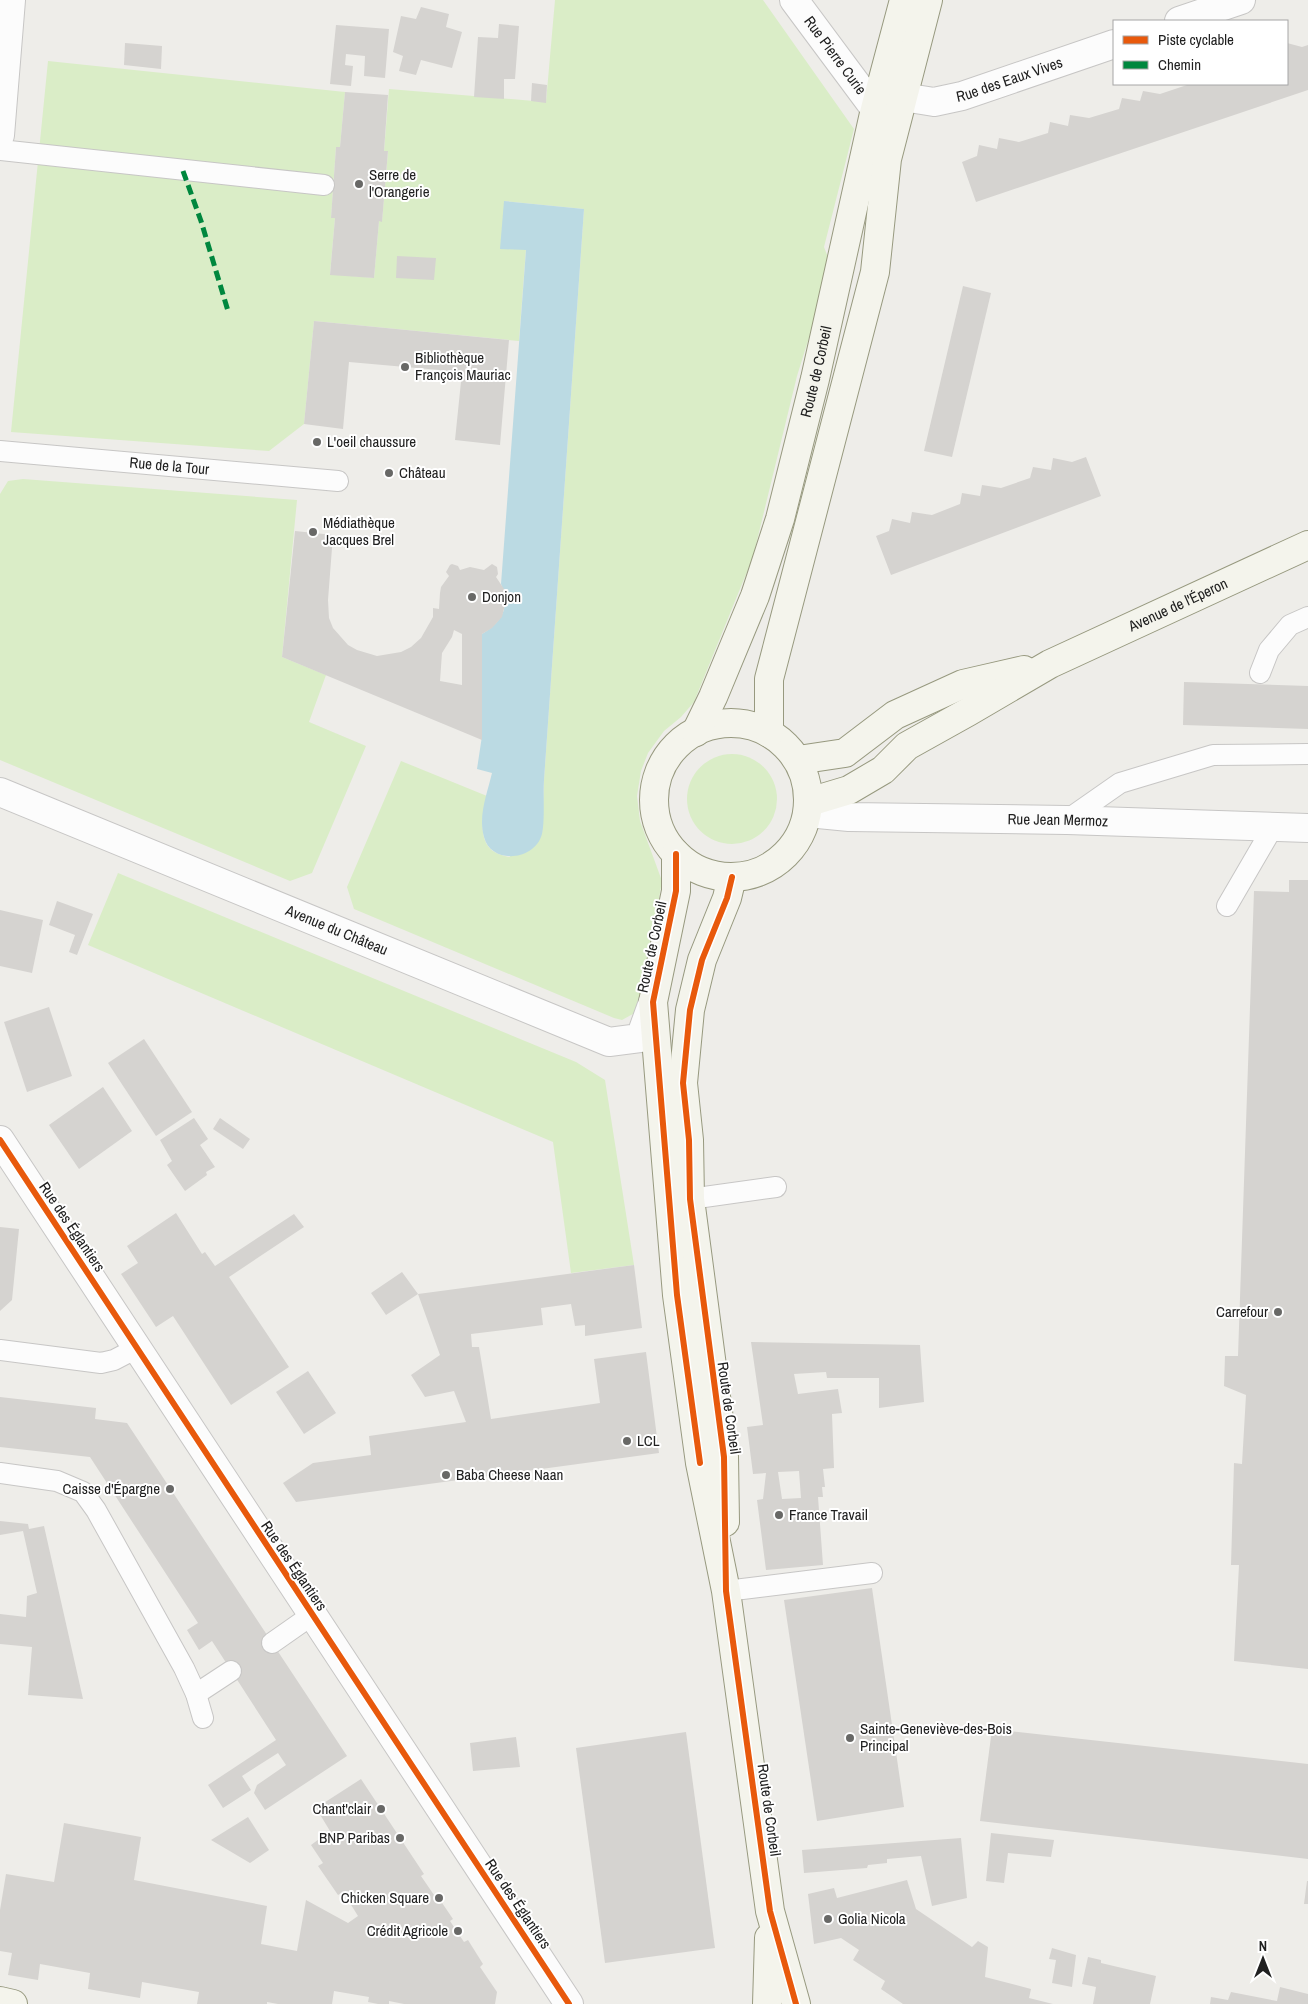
<svg xmlns="http://www.w3.org/2000/svg" width="1308" height="2004" viewBox="0 0 1308 2004" font-family="'Archivo Narrow',sans-serif">
  <rect width="100%" height="100%" fill="#eeede9"/>
  <g fill="#daedc7">
    <path d="M555,0H763L854,129L824,247L829,260L827,280L797,376L753,557L694,702L681,717L664,731L648,753L641,771L637,796L640,821L662,881L640,1010L622,1020L614,1018L354,909L347,887L401,761L487,796C483,809 479,834 488,846C493,853 501,855 509,857L542,834L544,780L584,209L504,201L526,249L519,341L314,321L304,424L269,451L11,432L48,61L345,92L340,147H336L331,218H335L330,274L374,278L379,221H382L388,152L384,151L389,89L546,102Z"/>
    <path d="M23,479L297,500L282,657L326,675L309,722L366,746L312,873L290,881L0,760V494L8,481Z"/>
    <circle cx="732" cy="799" r="45"/>
    <path d="M118,873L576,1062L605,1080L634,1265L571,1273L553,1142L88,945Z"/>
  </g>
  <path fill="#bbdae3" d="M504,201L584,209L544,780C543,795 545,821 542,834C535,861 491,865 484,837C478,816 487,794 492,773L477,769L482,736V634C502,623 511,606 501,584L526,250L500,249Z"/>
  <g fill="#d5d3d0" fill-rule="evenodd">
    <path d="M421,7L449,14L446,27L462,32L452,68L421,60L416,75L399,71L403,56L393,52L401,16L416,19Z"/>
    <path d="M499,24L519,26L515,79H504V99L474,97L478,37L498,38Z"/>
    <path d="M336,25L389,29L385,78L364,76L365,56L346,54L345,65L353,66L351,86L330,84Z"/>
    <path d="M125,43L162,46L161,69L124,65Z"/>
    <path d="M1287,43L1302,47L1308,45V90L976,202L962,162L977,156L979,145L997,149L999,138L1019,142L1048,133L1050,122L1068,126L1070,115L1089,118L1119,109L1122,98L1140,101L1143,91L1160,94L1190,84H1287Z"/>
    <path d="M532,83L547,85L546,103L531,101Z"/>
    <path d="M345,92L388,95L384,151H388L382,222L379,221L374,278L330,275L335,218H331L336,147H340Z"/>
    <path d="M397,256L436,258L434,280L396,278Z"/>
    <path d="M963,286L991,293L952,457L924,451Z"/>
    <path d="M314,321L509,340L500,445L455,440L462,372L349,362L343,429L304,424Z"/>
    <path d="M1086,457L1101,496L891,575L876,536L889,531L892,519L910,523L912,512L932,515L960,504L962,493L980,496L982,485L1001,488L1030,478L1033,467L1051,470L1053,458L1072,462Z"/>
    <path d="M295,531L333,535L328,600L329,618L333,628L348,645L357,650L377,656L401,652L411,647L421,638L433,617V608L439,609L440,593L441,587L449,576L446,572L450,565L452,564L458,566L460,570L470,567L484,570L492,564L497,567L498,574L496,577L504,589L506,600L502,617L492,628L482,634V740L282,657ZM454,630L462,634V685L440,681L442,653L452,637Z"/>
    <path d="M1184,682L1308,686V729L1183,725Z"/>
    <path d="M1289,880H1308V1669L1234,1661L1239,1565H1231L1234,1463L1242,1464L1246,1395L1224,1386L1225,1356H1238L1254,891L1289,892Z"/>
    <path d="M57,901L93,914L77,955L69,952L75,935L49,925Z"/>
    <path d="M0,910L43,920L32,973L0,966Z"/>
    <path d="M49,1007L72,1076L27,1092L4,1022Z"/>
    <path d="M144,1039L192,1112L156,1136L108,1063Z"/>
    <path d="M103,1087L132,1131L79,1169L49,1125Z"/>
    <path d="M194,1118L208,1139L200,1145L215,1167L206,1172L207,1175L185,1191L167,1165L172,1161L160,1140Z"/>
    <path d="M220,1118L250,1139L243,1149L213,1129Z"/>
    <path d="M176,1213L202,1254L205,1252L215,1266L294,1214L304,1227L229,1277L289,1367L231,1405L173,1316L156,1327L121,1274L138,1263L127,1246Z"/>
    <path d="M0,1227L19,1229L12,1300L0,1311Z"/>
    <path d="M634,1265L642,1328L585,1336V1325L575,1326L571,1304L541,1308L543,1325L471,1334L472,1347H479L491,1419L600,1403L594,1359L646,1352L659,1453L296,1502L283,1483L313,1463L371,1455L369,1436L466,1422L454,1391L425,1397L411,1375L440,1355L418,1294L386,1315L371,1293L402,1272L418,1294Z"/>
    <path d="M751,1342L920,1345L924,1402L879,1408V1378H827L826,1372L794,1374L798,1394L838,1389L842,1413L832,1414L834,1468L823,1469L825,1487H822L823,1497H818L823,1565L766,1570L757,1500L763,1499L766,1473L753,1474L747,1427L763,1425ZM799,1471L801,1498L782,1499L778,1472Z"/>
    <path d="M308,1371L336,1413L304,1434L276,1392Z"/>
    <path d="M0,1397L96,1408L95,1419L127,1423L347,1756L265,1810L254,1793L257,1785L286,1765L278,1753L242,1776L251,1790L223,1808L208,1785L276,1740L212,1641L199,1650L187,1630L198,1623L90,1457L0,1447Z"/>
    <path d="M0,1521L28,1524L29,1529L44,1526L83,1699L28,1695L32,1647L0,1644V1614L26,1617L27,1596L37,1593L23,1531L0,1535Z"/>
    <path d="M872,1588L904,1807L817,1821L784,1600Z"/>
    <path d="M992,1729L1308,1764V1859L980,1821Z"/>
    <path d="M686,1732L715,1948L605,1963L576,1748Z"/>
    <path d="M516,1737L520,1767L473,1771L470,1743Z"/>
    <path d="M361,1779L424,1874L421,1876L434,1895L436,1894L453,1919L450,1921L464,1942L468,1940L483,1964L480,1967L497,1992L495,2004H404L389,2001V2004H378L368,2002L369,1997L334,1991L332,2004H278L267,2002V2004H197L199,1992L142,1982L140,1998L88,1989L90,1973L40,1964L38,1980L8,1975L12,1953L0,1951V1910L6,1874L54,1882L64,1823L141,1837L134,1880L267,1906L261,1944L297,1951L306,1900L348,1923L358,1916L343,1892L338,1895L318,1866L323,1863L311,1845L330,1831L316,1808Z"/>
    <path d="M248,1817L269,1850L250,1863L211,1840Z"/>
    <path d="M991,1833L1054,1840L1051,1857L1008,1853L1004,1883L986,1881Z"/>
    <path d="M961,1838L967,1898L932,1906L921,1856L887,1859V1863L868,1865L867,1868L804,1873L802,1850Z"/>
    <path d="M907,1880L916,1909L972,1947L978,1941L988,1947L985,1977L1031,1989L1029,1998L1053,2004H903L881,1989L885,1981L853,1960L859,1950L841,1938L814,1944L808,1894L834,1888L837,1898Z"/>
    <path d="M1307,1881H1308V1904H1304Z"/>
    <path d="M1052,1948L1076,1955L1072,1987L1052,1983L1056,1960L1049,1959Z"/>
    <path d="M1088,1957L1101,1960V1963L1156,1976L1150,2004H1093L1096,1987L1082,1984Z"/>
    <path d="M1280,1987L1308,1994V2004H1210L1211,1997L1228,2000L1231,1992L1277,2001Z"/>
  </g>
  <g fill="none" stroke-linecap="round" stroke-linejoin="round">
    <g stroke="#c7c6c5" stroke-width="22">
      <g id="lane">
        <path d="M0,150L324,185"/>
        <path id="s1" d="M0,451L338,481"/>
        <path d="M1260,673L1269,650L1290,625L1308,617"/>
        <path d="M1067,820L1120,783L1213,755L1308,754"/>
        <path d="M1227,906L1273,827"/>
        <path d="M690,1199L776,1187"/>
        <path d="M0,1350L101,1363L114,1360L137,1348"/>
        <path d="M0,1473L57,1481L83,1492L96,1510L184,1668L196,1694L203,1718"/>
        <path d="M726,1591L872,1573"/>
        <path d="M272,1643L312,1615"/>
        <path d="M196,1694L231,1671"/>
      </g>
    </g>
    <g stroke="#c7c6c5" stroke-width="30">
      <g id="street">
        <path id="s2" d="M794,0L875,109"/>
        <path d="M1179,21L1241,0"/>
        <path id="s3" d="M903,97L934,102L962,96L1114,44"/>
        <path d="M0,135L11,0"/>
        <path id="s4" d="M0,792L609,1042L640,1038L653,1002"/>
        <path id="s5" d="M808,813L849,817L1067,820L1308,828"/>
        <path d="M0,1140L569,2004"/>
      </g>
    </g>
    <g stroke="#97997f" stroke-width="30">
      <g id="secondary">
        <circle cx="731" cy="800" r="77"/>
        <path id="s6" d="M696,732L713,697L755,596L780,519L815,379L875,109L904,0"/>
        <path d="M769,733V679L875,272L887,159L928,0"/>
        <path d="M798,760L845,753L895,715L963,684L1024,670"/>
        <path id="s7" d="M809,802L849,790L883,770L907,746L968,712L1050,664L1308,545"/>
        <path d="M676,854V891L653,1002L677,1295L700,1463L726,1591L770,1911L796,2004"/>
        <path d="M725,1522L724,1457L690,1199L689,1140L683,1083L690,1010L702,960L727,898L732,877"/>
        <path d="M0,2001L13,2004"/>
        <path d="M767,2004L769,1938"/>
      </g>
    </g>
    <use href="#lane" stroke="#fcfcfc" stroke-width="20"/>
    <use href="#street" stroke="#fcfcfc" stroke-width="28"/>
    <use href="#secondary" stroke="#f4f4ec" stroke-width="28"/>
    <path stroke="#00873e" stroke-width="5" stroke-dasharray="10 5" stroke-linecap="butt" d="M183,171L201,221L228,311"/>
    <g stroke="#fff" stroke-width="9">
      <g id="cycleway">
        <path d="M676,854V891L653,1002L677,1295L700,1463"/>
        <path d="M732,877L727,898L702,960L690,1010L683,1083L689,1140L690,1199L724,1457L726,1591L770,1911L796,2004"/>
        <path d="M0,1140L569,2004"/>
      </g>
    </g>
    <use href="#cycleway" stroke="#e8590c" stroke-width="6"/>
  </g>
  <g fill="#686866" stroke="#fff" stroke-width="2">
    <circle cx="359" cy="184" r="5"/>
    <circle cx="405" cy="367" r="5"/>
    <circle cx="317" cy="442" r="5"/>
    <circle cx="389" cy="473" r="5"/>
    <circle cx="313" cy="532" r="5"/>
    <circle cx="472" cy="597" r="5"/>
    <circle cx="1278" cy="1312" r="5"/>
    <circle cx="627" cy="1441" r="5"/>
    <circle cx="446" cy="1475" r="5"/>
    <circle cx="170" cy="1489" r="5"/>
    <circle cx="779" cy="1515" r="5"/>
    <circle cx="850" cy="1738" r="5"/>
    <circle cx="381" cy="1809" r="5"/>
    <circle cx="400" cy="1838" r="5"/>
    <circle cx="439" cy="1898" r="5"/>
    <circle cx="828" cy="1919" r="5"/>
    <circle cx="458" cy="1931" r="5"/>
  </g>
  <g text-anchor="middle" stroke-width="4" stroke-linejoin="round" paint-order="stroke">
    <g font-size="15" fill="#202020" stroke="#fff">
      <text dy="5" stroke="none"><textPath href="#s2" startOffset="69">Rue Pierre Curie</textPath></text>
      <text dy="5" stroke="none"><textPath href="#s3" startOffset="110">Rue des Eaux Vives</textPath></text>
      <text dy="5" stroke="none"><textPath href="#s6" startOffset="381">Route de Corbeil</textPath></text>
      <text dy="5" stroke="none"><textPath href="#s1" startOffset="170">Rue de la Tour</textPath></text>
      <text dy="5" stroke="none"><textPath href="#s7" startOffset="421">Avenue de l'Éperon</textPath></text>
      <text dy="5" stroke="none"><textPath href="#s5" startOffset="250">Rue Jean Mermoz</textPath></text>
      <text dy="5" stroke="none"><textPath href="#s4" startOffset="364">Avenue du Château</textPath></text>
      <text transform="translate(652 947) rotate(-78)" y="5">Route de Corbeil</text>
      <text transform="translate(72 1227) rotate(56)" y="5">Rue des Églantiers</text>
      <text transform="translate(729 1408) rotate(82)" y="5">Route de Corbeil</text>
      <text transform="translate(294 1566) rotate(56)" y="5">Rue des Églantiers</text>
      <text transform="translate(769 1810) rotate(82)" y="5">Route de Corbeil</text>
      <text transform="translate(518 1904) rotate(56)" y="5">Rue des Églantiers</text>
    </g>
    <g font-size="15" fill="#202020" stroke="#fff" text-anchor="start">
      <text x="369" y="180">Serre de<tspan x="369" dy="17">l'Orangerie</tspan></text>
      <text x="415" y="363">Bibliothèque<tspan x="415" dy="17">François Mauriac</tspan></text>
      <text x="327" y="447">L'oeil chaussure</text>
      <text x="399" y="478">Château</text>
      <text x="323" y="528">Médiathèque<tspan x="323" dy="17">Jacques Brel</tspan></text>
      <text x="482" y="602">Donjon</text>
      <text x="1268" y="1317" text-anchor="end">Carrefour</text>
      <text x="637" y="1446">LCL</text>
      <text x="456" y="1480">Baba Cheese Naan</text>
      <text x="160" y="1494" text-anchor="end">Caisse d'Épargne</text>
      <text x="789" y="1520">France Travail</text>
      <text x="860" y="1734">Sainte-Geneviève-des-Bois<tspan x="860" dy="17">Principal</tspan></text>
      <text x="371" y="1814" text-anchor="end">Chant'clair</text>
      <text x="390" y="1843" text-anchor="end">BNP Paribas</text>
      <text x="429" y="1903" text-anchor="end">Chicken Square</text>
      <text x="838" y="1924">Golia Nicola</text>
      <text x="448" y="1936" text-anchor="end">Crédit Agricole</text>
    </g>
  </g>
  <rect x="1113" y="20" width="175" height="65" fill="#ffffff" stroke="#a6a6a6"/>
  <rect x="1123" y="36" width="25" height="8" fill="#e8590c" stroke="#a6a6a6"/>
  <text x="1158" y="45" font-size="15" fill="#202020">Piste cyclable</text>
  <rect x="1123" y="61" width="25" height="8" fill="#00873e" stroke="#a6a6a6"/>
  <text x="1158" y="70" font-size="15" fill="#202020">Chemin</text>
  <g transform="translate(1263 1959)" stroke="#ffffff" stroke-width="4" paint-order="stroke">
  <path d="M0-4L9 19L0 12L-9 19Z" fill="#202020"/>
  <text y="-8" font-size="14" font-weight="bold" text-anchor="middle" fill="#202020">N</text>
  </g>
</svg>
